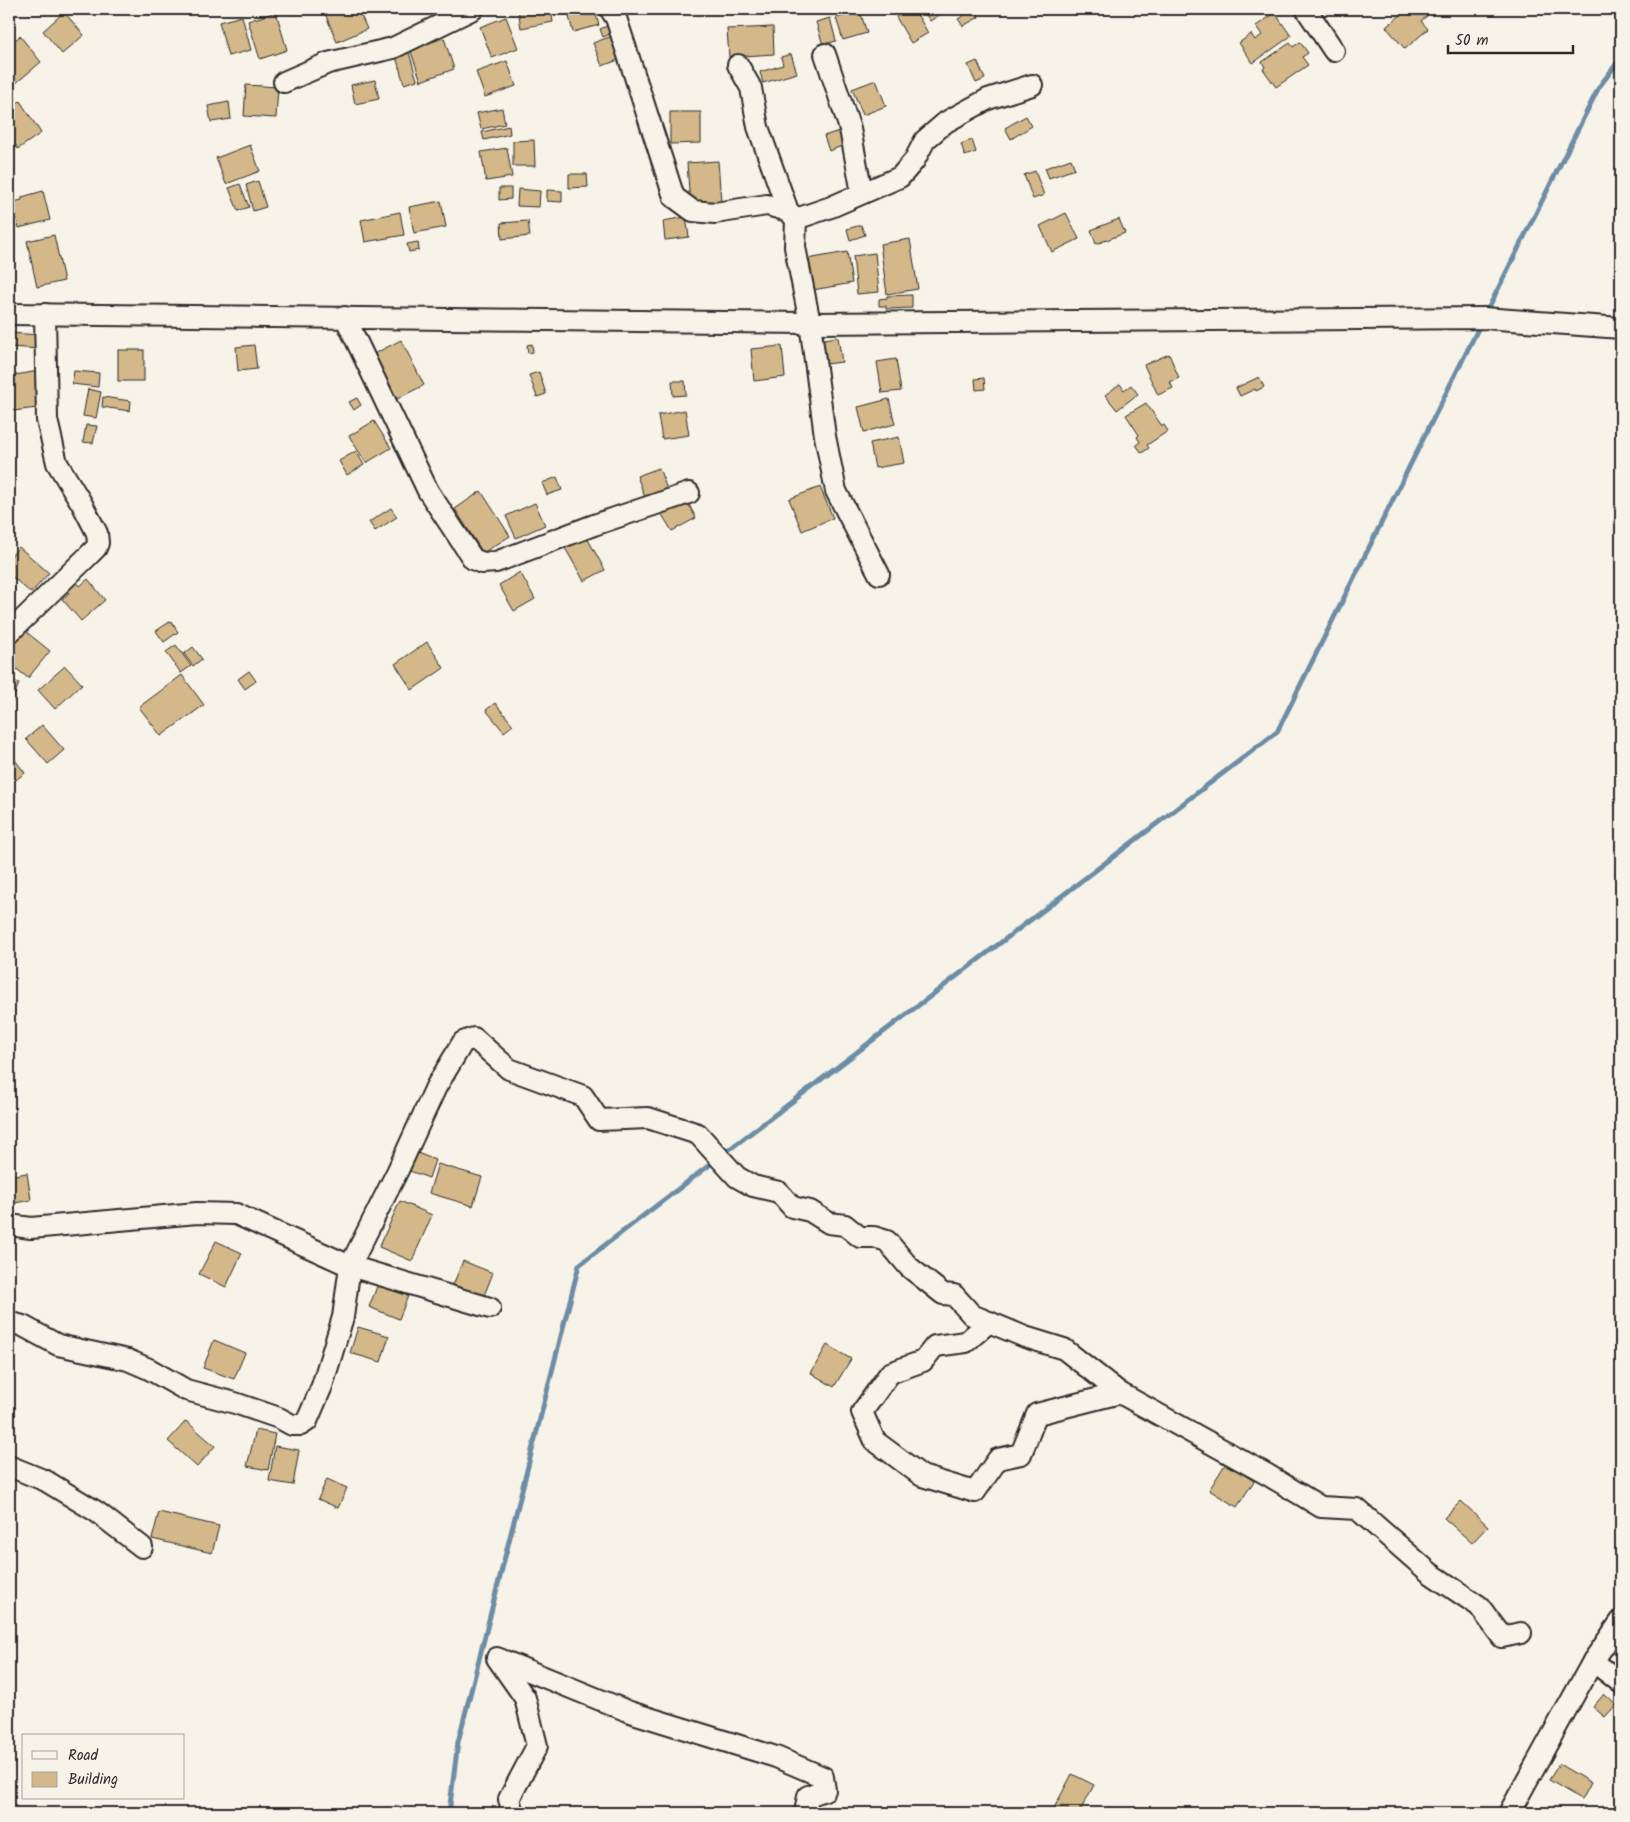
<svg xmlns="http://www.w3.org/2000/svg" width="1630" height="1822" viewBox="0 0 1630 1822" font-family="Kalam,sans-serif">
  <rect width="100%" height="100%" fill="#f7f3e8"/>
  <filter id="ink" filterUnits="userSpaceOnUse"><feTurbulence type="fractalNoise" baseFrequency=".02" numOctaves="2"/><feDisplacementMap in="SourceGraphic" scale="10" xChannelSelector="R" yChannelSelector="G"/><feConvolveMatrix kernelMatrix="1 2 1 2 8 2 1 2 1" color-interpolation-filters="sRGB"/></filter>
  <g filter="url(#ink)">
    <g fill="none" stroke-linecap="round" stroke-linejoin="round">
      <g stroke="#6c8da5" stroke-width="5">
        <path d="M1486,313L1599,87L1621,58"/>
        <path d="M722,1155L1277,732L1481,323"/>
        <path d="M449,1813L458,1742L579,1265L716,1160"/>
      </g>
    </g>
    <g fill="#d4b889" stroke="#2b2b2b">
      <path d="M323,9H358L367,29L337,42Z"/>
      <path d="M518,9H551L553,22L521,28Z"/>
      <path d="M567,9H594L599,25L573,32Z"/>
      <path d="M794,9H819L796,15Z"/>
      <path d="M909,9H914L928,33L911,43L896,17Z"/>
      <path d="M922,9H949L930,21Z"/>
      <path d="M974,9L979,17L963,26L958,19Z"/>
      <path d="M1408,9H1421L1427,16L1421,21L1428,29L1405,49L1386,27Z"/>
      <path d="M860,11L867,33L843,40L836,18Z"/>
      <path d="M64,12L84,35L62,54L43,31Z"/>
      <path d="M276,12L287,50L260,59L248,21Z"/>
      <path d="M1275,13L1291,36L1253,63L1239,43L1251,34L1255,40L1262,35L1256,26Z"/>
      <path d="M242,16L251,50L228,56L219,22Z"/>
      <path d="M506,17L518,48L492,58L480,27Z"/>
      <path d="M830,18L836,41L823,45L816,22Z"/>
      <path d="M612,24L615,32L603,37L600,29Z"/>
      <path d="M773,27L774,54L729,57L727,29Z"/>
      <path d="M615,35L624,58L602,66L593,43Z"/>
      <path d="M20,36L41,62L16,83L9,75V45Z"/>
      <path d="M444,38L454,69L421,81L410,49Z"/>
      <path d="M1300,42L1308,53L1302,57L1308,65L1276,87L1263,69L1265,67L1262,62L1290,43L1293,47Z"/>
      <path d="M408,49L417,80L404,84L395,53Z"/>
      <path d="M791,54L797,73L763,83L760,72L783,65L781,57Z"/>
      <path d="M507,61L516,86L485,97L476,72Z"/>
      <path d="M977,61L985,79L976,83L968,65Z"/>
      <path d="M375,80L379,99L355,104L351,85Z"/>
      <path d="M876,80L886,106L863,115L852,89Z"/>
      <path d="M246,85L278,87L276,118L244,116Z"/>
      <path d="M20,101L41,133L18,149L9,135V109Z"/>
      <path d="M229,102L231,119L211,122L208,106Z"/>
      <path d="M502,108L505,124L481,129L477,113Z"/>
      <path d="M670,112H701V143L670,144Z"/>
      <path d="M1026,116L1032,126L1011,139L1005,128Z"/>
      <path d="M509,126L510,134L484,140L482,132Z"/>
      <path d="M842,130L847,144L829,151L824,136Z"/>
      <path d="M534,140L535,166H513V141Z"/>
      <path d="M972,140L976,152L965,156L961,144Z"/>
      <path d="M250,145L260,171L226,184L216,158Z"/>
      <path d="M507,148L512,177L486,181L481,152Z"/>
      <path d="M1071,159L1075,169L1049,178L1045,168Z"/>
      <path d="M718,161L721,202L690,204L687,163Z"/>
      <path d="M1035,171L1044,195L1033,199L1024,175Z"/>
      <path d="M569,174H587L588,187L569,188Z"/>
      <path d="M258,181L266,207L253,211L246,185Z"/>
      <path d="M240,184L249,207L238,211L229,188Z"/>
      <path d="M499,188H511V199L499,200Z"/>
      <path d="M518,189L540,191L539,207L517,206Z"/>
      <path d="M547,190L562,191V202L547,201Z"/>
      <path d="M43,191L50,220L19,228L13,202L22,200V197Z"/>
      <path d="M441,201L446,227L414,233L409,207Z"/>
      <path d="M400,212L404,235L365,242L361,220Z"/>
      <path d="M1066,213L1079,239L1052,252L1040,226Z"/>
      <path d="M686,217L689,237L665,240L663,221Z"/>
      <path d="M1119,219L1125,233L1096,244L1091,230Z"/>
      <path d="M528,221L530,236L502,239L501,223Z"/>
      <path d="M861,225L865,235L850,240L847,229Z"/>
      <path d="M54,235L64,281L37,287L27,241Z"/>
      <path d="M910,239L918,289L887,294L880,244Z"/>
      <path d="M418,242L419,250L409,252L407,244Z"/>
      <path d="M847,252L852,283L813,290L807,259Z"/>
      <path d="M875,253L879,292L857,294L853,256Z"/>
      <path d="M912,295V308L886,309V306H879V299L887,298V296Z"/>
      <path d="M9,333L41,335V349L9,347Z"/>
      <path d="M838,337L842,362L826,364L823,339Z"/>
      <path d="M401,340L424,385L397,399L374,354Z"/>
      <path d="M532,344L533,352L528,353L527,345Z"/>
      <path d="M254,345L257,369L238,371L236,347Z"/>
      <path d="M782,346L785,377L754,381L751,349Z"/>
      <rect x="118" y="350" width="26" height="31"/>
      <path d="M1169,354L1179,378L1170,382L1173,388L1158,395L1144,365Z"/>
      <path d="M896,359L901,391L882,393L877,362Z"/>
      <path d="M39,371L45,407L13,411L9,376Z"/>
      <path d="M74,371L99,373L98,387L72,384Z"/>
      <path d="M539,372L546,394L537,397L529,375Z"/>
      <path d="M1259,377L1264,387L1256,391L1255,389L1240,396L1236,388Z"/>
      <path d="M984,378L985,389L976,390L975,379Z"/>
      <path d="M672,381H685L686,395L673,396Z"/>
      <path d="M1120,384L1124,390L1131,385L1138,394L1117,410L1105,395Z"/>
      <path d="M88,389L101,392L96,418L83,416Z"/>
      <path d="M103,397L131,401L130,411L102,407Z"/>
      <path d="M357,398L361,405L354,410L349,402Z"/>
      <path d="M889,399L895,424L864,432L858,407Z"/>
      <path d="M1146,403L1162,426L1164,425L1168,431L1147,445L1149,448L1142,453L1136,445L1140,442L1137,437L1139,435L1126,415Z"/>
      <path d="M685,410L689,435L662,439L658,415Z"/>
      <path d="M374,421L391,448L366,463L349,436Z"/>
      <path d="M86,425L97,426L93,443L83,442Z"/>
      <path d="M899,437L904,463L875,468L870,443Z"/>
      <path d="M356,451L364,465L347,475L339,461Z"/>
      <path d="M659,468L668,492L646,500L637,476Z"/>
      <path d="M557,477L562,490L547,495L542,483Z"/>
      <path d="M820,487L833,518L802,531L789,499Z"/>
      <path d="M481,491L510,536L483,553L455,509Z"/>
      <path d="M686,499L696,518L672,531L661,513Z"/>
      <path d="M535,503L545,525L516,538L506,516Z"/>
      <path d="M391,508L397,517L375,531L369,522Z"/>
      <path d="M586,536L605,570L584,581L565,548Z"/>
      <path d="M19,547L49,573L31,593L9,574V558Z"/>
      <path d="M520,572L535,599L514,611L499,585Z"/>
      <path d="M88,579L105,600L81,621L62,599L69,593L66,590L76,581L80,586Z"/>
      <path d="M171,621L178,632L164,642L156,631Z"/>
      <path d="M20,627L50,651L28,678L9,663V640Z"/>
      <path d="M427,642L444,668L412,690L395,664Z"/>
      <path d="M176,645L191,666L181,673L166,652Z"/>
      <path d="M193,647L202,659L193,666L184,654Z"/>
      <path d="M65,666L82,684L55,709L38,690Z"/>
      <path d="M249,671L256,681L245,689L238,679Z"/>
      <path d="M182,675L204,705L161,736L139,707Z"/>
      <path d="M9,679L19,683L12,702L9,701Z"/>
      <path d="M495,703L513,725L504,732L486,710Z"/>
      <path d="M42,725L64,750L48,764L26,739Z"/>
      <path d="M9,752L25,773L9,785Z"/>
      <path d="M415,1152L435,1160L429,1178L407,1170Z"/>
      <path d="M438,1164L482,1177L473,1206L429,1193Z"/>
      <path d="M27,1173L31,1200L9,1204V1176Z"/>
      <path d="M400,1201L432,1215L412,1261L379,1247Z"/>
      <path d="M216,1241L242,1253L226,1287L199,1274Z"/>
      <path d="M463,1261L493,1273L483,1298L453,1285Z"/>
      <path d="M378,1284L408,1296L399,1319L369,1307Z"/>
      <path d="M358,1327L389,1336L381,1362L350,1353Z"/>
      <path d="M214,1340L245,1353L234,1379L203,1368Z"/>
      <path d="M827,1345L851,1359L834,1387L811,1373Z"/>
      <path d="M186,1421L215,1446L197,1467L168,1441Z"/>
      <path d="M256,1430L275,1434L268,1470L247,1466Z"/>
      <path d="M275,1446L299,1450L293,1485L269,1481Z"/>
      <path d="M1226,1463L1254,1481L1237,1507L1209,1490Z"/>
      <path d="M327,1479L347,1488L338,1508L318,1499Z"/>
      <path d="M1461,1501L1488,1526L1472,1543L1444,1518Z"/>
      <path d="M159,1512L219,1526L212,1553L152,1539Z"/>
      <path d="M1604,1694L1616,1705L1605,1717L1593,1707Z"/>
      <path d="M1559,1764L1591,1783L1582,1800L1549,1780Z"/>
      <path d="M1072,1774L1094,1785L1079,1813H1059L1053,1810Z"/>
      <path d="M1047,1808L1054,1813H1043Z"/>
    </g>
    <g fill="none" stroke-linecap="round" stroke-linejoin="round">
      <g stroke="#2b2b2b" stroke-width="24">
        <g id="street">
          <path d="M610,9L616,18L674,197L693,211L715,213L767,205L788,211L796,219L795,247L810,323L825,436L836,491L879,574"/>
          <path d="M1306,9L1334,51"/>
          <path d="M825,54L850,129L862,193"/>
          <path d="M738,65L751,88L758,127L788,211"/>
          <path d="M284,82L328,63L393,48L473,9"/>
          <path d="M796,219L831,207L900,177L914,161L925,140L946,122L988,99L1032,85"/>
          <path d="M9,314L810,323L1484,318L1621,328"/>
          <path d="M345,317L428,491L473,559L482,563L496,562L594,525L689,493"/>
          <path d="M9,633L88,556L96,548L98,543L97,533L82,504L57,463L47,420L45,314"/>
          <path d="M9,1225L31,1228L197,1213L236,1214L350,1266L343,1317L322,1386L307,1421L301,1425H292L279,1418L235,1403L186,1390L149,1369L128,1360L58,1345L23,1326L9,1322"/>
          <path d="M490,1308L350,1266L398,1170L436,1087L463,1042L474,1038L509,1069L583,1096L599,1120L648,1118L698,1134L737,1177L753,1186L779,1192L792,1207L810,1211L829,1223L845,1225L860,1237H874L887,1241L909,1267L943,1294L954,1295L972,1315L1025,1337L1064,1349L1120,1393L1268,1475L1321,1507L1357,1509L1430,1573L1479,1606L1502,1637L1521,1633"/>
          <path d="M989,1322L966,1342L935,1346L923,1361L890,1373L862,1412L875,1441L922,1476L975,1492L998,1459L1021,1454L1037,1414L1120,1393"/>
          <path d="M9,1466L46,1481L97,1512L142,1547"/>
          <path d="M1593,1661L1621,1683"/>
          <path d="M513,1813L509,1799L537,1746L525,1698L497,1658L630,1712L776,1757L823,1777L825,1790L808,1796L805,1813"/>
          <path d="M1509,1813L1593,1661L1621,1621"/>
        </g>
      </g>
      <use href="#street" stroke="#f7f3e8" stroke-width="20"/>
    </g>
  </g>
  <rect width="1630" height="1822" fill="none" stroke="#f7f3e8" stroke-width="30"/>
  <rect x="15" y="15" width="1600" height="1792" fill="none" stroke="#2b2b2b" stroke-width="2" filter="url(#ink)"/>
  <rect x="22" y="1734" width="162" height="65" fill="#f7f3e8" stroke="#a5a39c"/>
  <rect x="32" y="1751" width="25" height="8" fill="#f7f3e8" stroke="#a5a39c"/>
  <text x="68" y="1760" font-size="15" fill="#2b2b2b">Road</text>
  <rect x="32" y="1772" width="25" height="15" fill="#d4b889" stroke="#a5a39c"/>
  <text x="68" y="1784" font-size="15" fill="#2b2b2b">Building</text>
  <path d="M1448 45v8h125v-8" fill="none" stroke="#2b2b2b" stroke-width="2.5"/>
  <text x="1455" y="45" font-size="15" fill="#2b2b2b" stroke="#f7f3e8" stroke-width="4" paint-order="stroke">50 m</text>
</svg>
